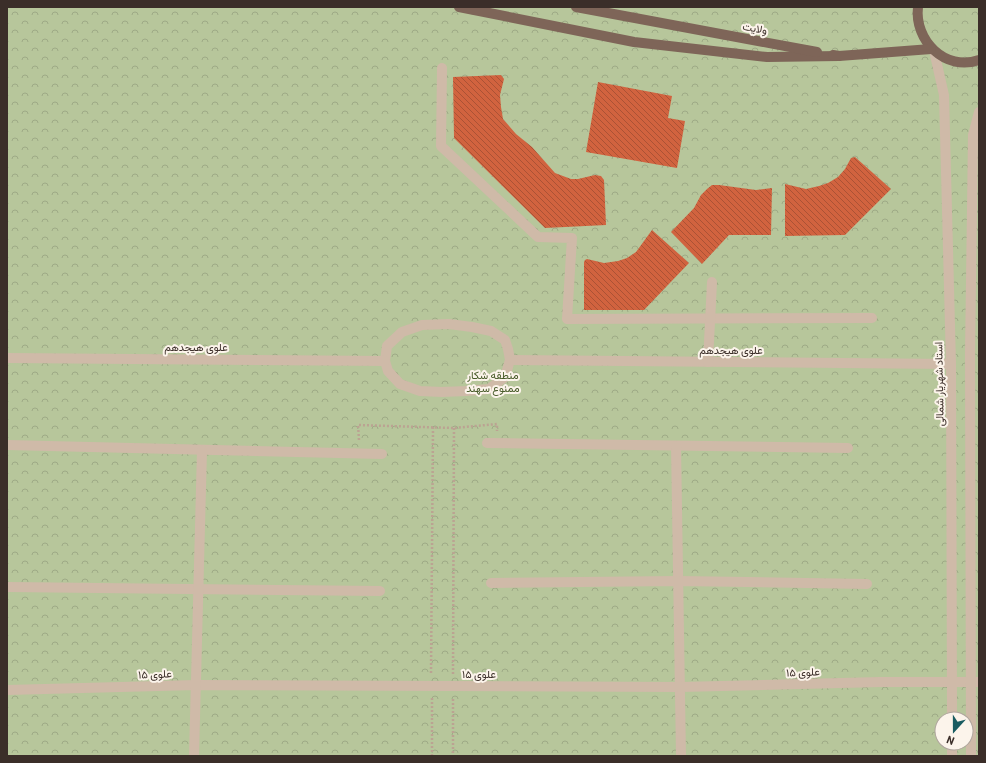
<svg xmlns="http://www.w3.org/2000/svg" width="986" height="763" viewBox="0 0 986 763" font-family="Barlow,Vazirmatn,sans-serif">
  <defs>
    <pattern id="forest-crowns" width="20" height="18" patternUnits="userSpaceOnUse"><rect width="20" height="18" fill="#b7c69b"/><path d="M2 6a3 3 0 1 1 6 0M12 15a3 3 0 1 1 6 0" fill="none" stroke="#9eaa86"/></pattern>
    <pattern id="building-back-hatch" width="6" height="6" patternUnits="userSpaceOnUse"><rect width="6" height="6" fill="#d1633f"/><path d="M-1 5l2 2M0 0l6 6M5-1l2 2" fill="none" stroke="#ab5235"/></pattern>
  </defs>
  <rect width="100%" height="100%" fill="#f5eadd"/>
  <path fill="url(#forest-crowns)" fill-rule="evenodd" d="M7,7H979V756H7ZM942,719H966V743H942Z"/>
  <g fill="url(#building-back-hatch)">
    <path d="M501,75L504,79L500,95L501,107L503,119L516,134L532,147L555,173L571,179H578L595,175L601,176L604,180L606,225L545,228L454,138L453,77Z"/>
    <path d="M598,82L672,96L668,118L685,121L677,168L586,152Z"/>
    <path d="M855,157L891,189L845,235L785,236V184L806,189L819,186L828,183L838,177L845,169L851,158Z"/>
    <path d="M712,185H719L756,190L772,188L771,235H729L702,264L671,232L694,208L701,195L707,189Z"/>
    <path d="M652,230L689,263L644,310H584V262L585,260L587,259L604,263L618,261L627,258L636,252Z"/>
  </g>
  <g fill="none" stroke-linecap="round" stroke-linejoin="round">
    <g stroke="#bba392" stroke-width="2.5" stroke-dasharray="2 2" stroke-linecap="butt">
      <path d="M359,440L358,425L454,428L497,424V431"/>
      <path d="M431,673L433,427"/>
      <path d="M453,674L454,428"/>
      <path d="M432,698V756"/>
      <path d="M453,699V756"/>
    </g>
    <g stroke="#cfbaa8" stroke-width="10">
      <path d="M934,51L944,95L951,364L952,719"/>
      <path d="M442,68L441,146L538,237L572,238L567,319L872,318"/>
      <path d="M449,324L472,327L491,331L505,340L508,349L510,360L505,377L489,389L466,391L442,392L420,391L400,384L388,371L385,361L387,346L402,332L422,325Z"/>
      <path d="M7,358L385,361"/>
      <path d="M510,360L951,364"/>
      <path d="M708,362L712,282"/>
      <path d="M487,443L848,448"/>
      <path d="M7,445L382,454"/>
      <path d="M676,446L681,756"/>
      <path d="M491,583L678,581L867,584"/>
      <path d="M7,587L380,591"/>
      <path d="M7,690L196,685L680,687L880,682H979"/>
      <path d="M952,743V756"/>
      <path d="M194,756L202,450"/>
      <path d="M971,756L970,353L973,135L979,112"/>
    </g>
    <g stroke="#7e6558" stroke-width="10">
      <path d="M459,7L634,42L767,57L839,56"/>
      <path d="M576,7L817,52"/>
      <path d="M918,7C914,40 945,72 979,60"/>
      <path d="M833,55L839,56L931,49"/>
    </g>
  </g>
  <g text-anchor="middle" stroke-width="4" stroke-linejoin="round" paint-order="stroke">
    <g font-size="11" fill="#3b2e29" stroke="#fcf4eb">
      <text transform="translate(755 28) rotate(10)" y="4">ولایت</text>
      <text x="196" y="351">علوی هیجدهم</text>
      <text x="731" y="354">علوی هیجدهم</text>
      <text transform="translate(939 384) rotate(-91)" y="4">استاد شهریار شمالی</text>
      <text transform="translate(803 672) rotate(-2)" y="4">علوی ۱۵</text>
      <text transform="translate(155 674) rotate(-2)" y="4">علوی ۱۵</text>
      <text x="479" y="678">علوی ۱۵</text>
    </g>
    <g font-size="11" fill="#495c2a" stroke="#fcf4eb">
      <text x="493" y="379">منطقه شکار<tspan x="493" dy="13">ممنوع سهند</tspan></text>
    </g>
  </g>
  <rect width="986" height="763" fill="none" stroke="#3b2e29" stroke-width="16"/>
  <g transform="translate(954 731) rotate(201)"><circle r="19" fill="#fcf4eb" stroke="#afa59d"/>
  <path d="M0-3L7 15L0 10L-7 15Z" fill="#1a5c61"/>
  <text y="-6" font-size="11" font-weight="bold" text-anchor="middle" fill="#3b2e29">N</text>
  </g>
</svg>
